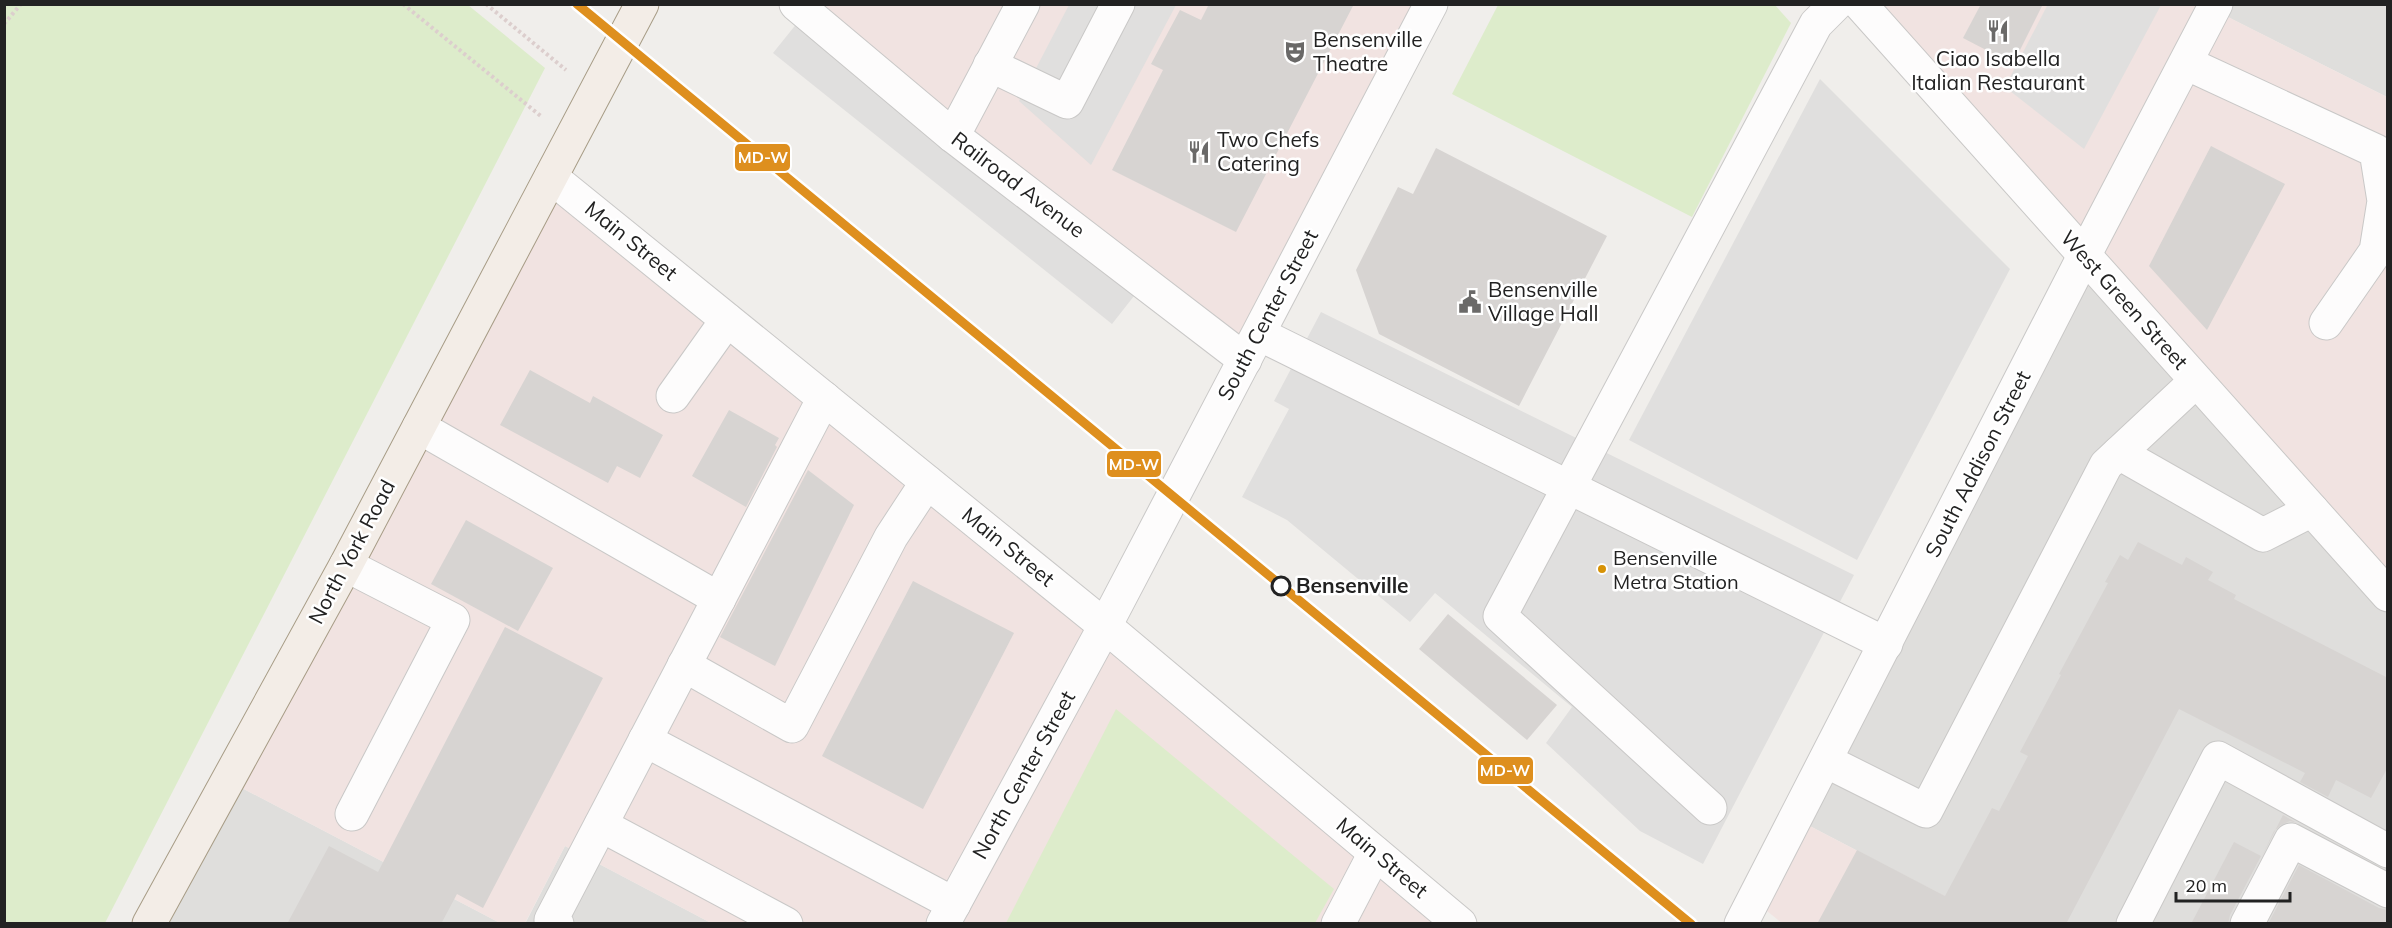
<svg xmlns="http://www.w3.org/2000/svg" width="2392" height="928" viewBox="0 0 2392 928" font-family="Mulish,sans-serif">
  <rect width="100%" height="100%" fill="#f0eeeb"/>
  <g fill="#dfdedc">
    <path d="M2219,5H2387V97L2220,13Z"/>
    <path d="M2087,274L2387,608V923H1996L1804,823Z"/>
    <path d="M238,786L500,923L166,924Z"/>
    <path d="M565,846L711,923L525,924Z"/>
  </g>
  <g fill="#f1e3e1">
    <path d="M813,5H1419L1234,360Z"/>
    <path d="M1870,5H2210L2083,244Z"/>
    <path d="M2220,13L2387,97V585L2091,254Z"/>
    <path d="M553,188L1447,923H711L565,846L525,923H500L238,786Z"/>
    <path d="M1804,823L1996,923H1782L1762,907Z"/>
  </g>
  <g fill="#ddeccb">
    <path d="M5,4L468,5L545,68L105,923H5Z"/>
    <path d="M1498,5H1775L1791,23L1692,217L1452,94Z"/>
    <path d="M1116,709L1334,889L1315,923H1006Z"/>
  </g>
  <g fill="#e0dfde">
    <path d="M2048,4L2161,5L2084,149L2005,87Z"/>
    <path d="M1069,5H1176L1091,165L1019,101Z"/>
    <path d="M806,12L1145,282L1112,324L773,53Z"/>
    <path d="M1820,79L2010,269L1857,560L1629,440Z"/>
    <path d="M1321,312L1854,575L1703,864L1640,831L1546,743L1572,707L1435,593L1410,622L1287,520L1242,497L1289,409L1274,401Z"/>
  </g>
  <g fill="#d7d4d2">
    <path d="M1209,4H1354L1236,232L1112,170L1163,70L1151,64L1180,10L1201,20Z"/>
    <path d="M1981,4H2043L2013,64L1963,38Z"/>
    <path d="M2211,146L2285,184L2207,330L2149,266Z"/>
    <path d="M1436,148L1607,236L1519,406L1379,334L1356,270L1398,187L1413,194Z"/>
    <path d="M530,370L590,403L593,396L663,435L640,478L617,466L608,483L500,425Z"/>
    <path d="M729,410L779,438L775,445L777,447L746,507L692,476Z"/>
    <path d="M808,470L854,505L775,666L720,637Z"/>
    <path d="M466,520L553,568L518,631L431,584Z"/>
    <path d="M2138,542L2182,565L2186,557L2213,572L2208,580L2236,595L2234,599L2388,678V767L2371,798L2336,780L2328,797L2300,782L2305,773L2179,709L2066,924H1817L1857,850L1945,896L1992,808L1999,811L2028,756L2020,752L2061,675L2059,674L2108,583L2105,582L2120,555L2128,560Z"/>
    <path d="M913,581L1014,633L923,809L822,756Z"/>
    <path d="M1448,614L1557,705L1527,740L1419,649Z"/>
    <path d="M505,627L603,678L483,908L457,894L441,924H287L329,846L378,872Z"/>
    <path d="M2283,815L2297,823L2290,821L2281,825L2274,831L2262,856Z"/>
    <path d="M2234,842L2261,856L2230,915L2228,924H2191Z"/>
    <path d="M2299,865L2379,908L2388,910V924H2268Z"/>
  </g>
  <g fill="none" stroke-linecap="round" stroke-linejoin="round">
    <g stroke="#c9c8c7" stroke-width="35">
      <g id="minor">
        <path d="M796,4L953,136L1245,360"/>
        <path d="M1860,4L2388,595"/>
        <path d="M2186,63L2376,151L2384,201L2376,251L2326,323"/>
        <path d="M990,65L1067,102L1118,4"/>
        <path d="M953,136L1023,4"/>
        <path d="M551,177L1105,626L1460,924"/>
        <path d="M1259,334L1886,644"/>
        <path d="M673,396L727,320"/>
        <path d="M419,427L719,599"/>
        <path d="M2119,453L2263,535L2312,510"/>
        <path d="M346,565L453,620L352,814"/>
        <path d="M684,665L792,726L891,537L927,482"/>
        <path d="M645,740L954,904"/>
        <path d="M1826,761L1926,811L2106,465L2196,381"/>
        <path d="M1710,808L1500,616L1816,24L1836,4"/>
        <path d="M601,825L786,924"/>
        <path d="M557,924L551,920L824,398"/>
        <path d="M943,924L1105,626L1431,4"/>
        <path d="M1338,924L1375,853"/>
        <path d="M1741,924L2084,256L2216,4"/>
        <path d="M2133,924L2218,758L2388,851"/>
        <path d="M2247,924L2291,840L2388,891"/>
      </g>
    </g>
    <g stroke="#a79c86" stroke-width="35">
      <path id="major" d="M149,924L346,565L642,4"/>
    </g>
    <g stroke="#dccecd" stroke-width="4" stroke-dasharray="3 3" stroke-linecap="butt">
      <path d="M403,4L542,117"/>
      <path d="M486,4L566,70"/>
      <path d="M4,24L21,4"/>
    </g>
    <use href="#minor" stroke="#fdfcfc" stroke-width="33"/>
    <use href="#major" stroke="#f3ede7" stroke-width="33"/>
    <g stroke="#fff" stroke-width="14">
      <path id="rail-1" d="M577,4L1691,924"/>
    </g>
    <use href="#rail-1" stroke="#de8f1e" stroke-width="9"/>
  </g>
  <defs>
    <g id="restaurant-bare" transform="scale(1.8)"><path d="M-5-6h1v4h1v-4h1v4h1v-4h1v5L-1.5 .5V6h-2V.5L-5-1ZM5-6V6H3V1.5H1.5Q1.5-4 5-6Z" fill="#6a6968" stroke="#fff" stroke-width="2.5" paint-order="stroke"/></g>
    <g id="theatre-bare" transform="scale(1.8)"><path d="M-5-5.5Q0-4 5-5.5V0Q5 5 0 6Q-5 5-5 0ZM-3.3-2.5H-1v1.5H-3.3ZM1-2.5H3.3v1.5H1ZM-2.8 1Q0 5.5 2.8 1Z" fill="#6a6968" stroke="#fff" stroke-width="2.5" paint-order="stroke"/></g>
    <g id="civic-bare" transform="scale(1.8)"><path d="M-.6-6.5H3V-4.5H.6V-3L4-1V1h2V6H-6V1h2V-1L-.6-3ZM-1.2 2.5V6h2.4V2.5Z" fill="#6a6968" stroke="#fff" stroke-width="2.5" paint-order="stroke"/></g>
  </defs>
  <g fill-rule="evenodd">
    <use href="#restaurant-bare" x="1998" y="31"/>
    <use href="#theatre-bare" x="1295" y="52"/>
    <use href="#restaurant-bare" x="1199" y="152"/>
    <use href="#civic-bare" x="1470" y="302"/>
  </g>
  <circle fill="#d79205" stroke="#fff" stroke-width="2" cx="1602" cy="569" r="5"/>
  <circle fill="#fff" stroke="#222" stroke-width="3" cx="1281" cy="586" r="9"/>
  <g text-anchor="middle" stroke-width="5" stroke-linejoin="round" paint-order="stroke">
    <g font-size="20" fill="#222" stroke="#fff" text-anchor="start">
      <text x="1613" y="565">Bensenville<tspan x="1613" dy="24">Metra Station</tspan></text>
    </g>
    <g font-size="21" fill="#222" stroke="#fff" text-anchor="start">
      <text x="1313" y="47">Bensenville<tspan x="1313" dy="24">Theatre</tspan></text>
      <text x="1998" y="66" text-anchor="middle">Ciao Isabella<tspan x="1998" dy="24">Italian Restaurant</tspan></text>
      <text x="1217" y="147">Two Chefs<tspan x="1217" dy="24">Catering</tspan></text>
      <text x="1488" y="297">Bensenville<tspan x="1488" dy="24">Village Hall</tspan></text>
    </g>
    <g font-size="21" fill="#222" stroke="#fff">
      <text transform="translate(1018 185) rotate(37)" y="7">Railroad Avenue</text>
      <text transform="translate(631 241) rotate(39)" y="7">Main Street</text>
      <text transform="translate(2124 300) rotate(48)" y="7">West Green Street</text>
      <text transform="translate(1268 315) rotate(-62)" y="7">South Center Street</text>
      <text transform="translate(1978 464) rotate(-63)" y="7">South Addison Street</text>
      <text transform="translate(1008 547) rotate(39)" y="7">Main Street</text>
      <text transform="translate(352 552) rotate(-62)" y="7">North York Road</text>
      <text transform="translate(1024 775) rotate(-61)" y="7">North Center Street</text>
      <text transform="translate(1382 858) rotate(40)" y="7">Main Street</text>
    </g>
    <g font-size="21" font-weight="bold" fill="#222" stroke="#fff" text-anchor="start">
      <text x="1296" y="593">Bensenville</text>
    </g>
  </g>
  <g stroke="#fff" stroke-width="2">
    <rect x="734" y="143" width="57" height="29" rx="6" fill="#de8f1e"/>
    <rect x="1106" y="450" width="56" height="28" rx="6" fill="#de8f1e"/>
    <rect x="1477" y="756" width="57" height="29" rx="6" fill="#de8f1e"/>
  </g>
  <g font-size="16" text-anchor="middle" font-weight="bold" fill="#fff">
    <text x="763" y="163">MD-W</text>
    <text x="1134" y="470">MD-W</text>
    <text x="1505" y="776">MD-W</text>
  </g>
  <rect width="2392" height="928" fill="none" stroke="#222222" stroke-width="12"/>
  <path d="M2176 892v9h114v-9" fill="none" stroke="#222222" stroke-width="3"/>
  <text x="2185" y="892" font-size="18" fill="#222222" stroke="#ffffff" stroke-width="4.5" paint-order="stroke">20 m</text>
</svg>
